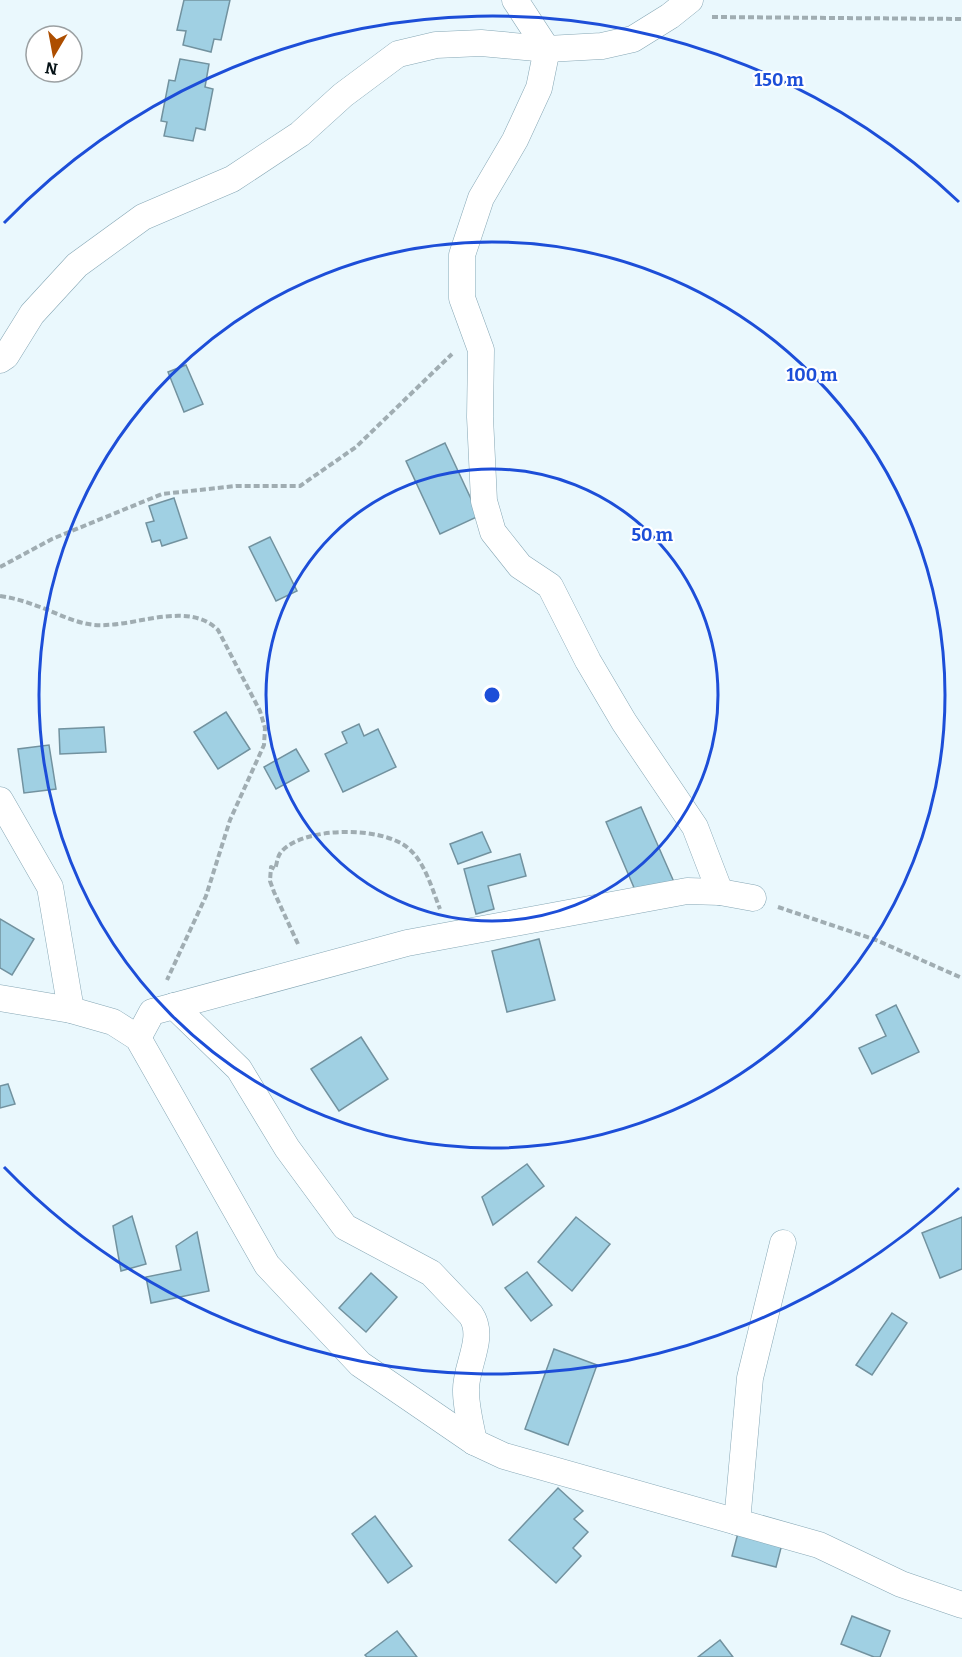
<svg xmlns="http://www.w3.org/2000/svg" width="962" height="1657" viewBox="0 0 962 1657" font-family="Bitter,serif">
  <rect width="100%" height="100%" fill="#eaf8fd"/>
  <g fill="#a0d0e3" stroke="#72929f" stroke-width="1.5">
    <path d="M184,0H230L221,40L214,39L211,52L183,45L186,31L177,30Z"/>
    <path d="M180,59L209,64L205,87L213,89L205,130L196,128L193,141L164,136L167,122L161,121L169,80L175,81Z"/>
    <path d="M186,365L203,404L184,412L168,372Z"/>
    <path d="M445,443L479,516L440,534L406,461Z"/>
    <path d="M174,498L187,538L162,546L160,540L152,542L146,523L154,521L149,506Z"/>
    <path d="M270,537L297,591L276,601L249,547Z"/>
    <path d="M226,712L250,749L218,769L194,732Z"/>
    <path d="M359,724L364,736L378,729L396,767L343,792L325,754L347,743L342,732Z"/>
    <path d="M104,727L106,752L60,754L59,729Z"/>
    <path d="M49,745L56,789L24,793L18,749Z"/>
    <path d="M296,749L309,771L276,789L264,767Z"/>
    <path d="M641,807L674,882L638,897L606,822Z"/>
    <path d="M482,832L491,852L458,864L450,844Z"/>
    <path d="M520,854L526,876L488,886L494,909L476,914L464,869Z"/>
    <path d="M0,919L34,939L12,975L0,968Z"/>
    <path d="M539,939L555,1000L507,1012L492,951Z"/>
    <path d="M896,1005L919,1052L872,1074L859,1048L886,1036L876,1015Z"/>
    <path d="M361,1037L388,1079L339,1111L311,1069Z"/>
    <path d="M8,1084L15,1104L0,1108V1086Z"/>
    <path d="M527,1164L544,1186L493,1225L482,1197Z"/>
    <path d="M132,1216L146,1264L121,1271L113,1226Z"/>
    <path d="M576,1217L610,1244L572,1291L538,1262Z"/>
    <path d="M962,1217V1269L940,1278L922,1233Z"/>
    <path d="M197,1232L209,1291L151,1303L146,1277L181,1270L176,1246Z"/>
    <path d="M527,1272L552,1305L531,1321L505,1288Z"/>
    <path d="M371,1273L397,1297L366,1332L339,1308Z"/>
    <path d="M892,1313L907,1323L872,1375L856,1365Z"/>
    <path d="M554,1349L597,1365L568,1445L525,1429Z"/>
    <path d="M558,1488L583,1511L574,1519L588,1532L573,1548L581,1556L556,1583L509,1540Z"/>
    <path d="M375,1516L412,1566L388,1583L352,1534Z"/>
    <path d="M738,1533L782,1544L776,1567L732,1556Z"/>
    <path d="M852,1616L890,1631L880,1657H874L841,1644Z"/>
    <path d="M397,1631L417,1657H367L365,1655Z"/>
    <path d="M720,1640L733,1657H698Z"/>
  </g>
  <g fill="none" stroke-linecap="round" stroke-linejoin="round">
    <g stroke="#86a7b5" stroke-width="27">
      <g id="minor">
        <path d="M515,0L547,49L539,88L515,140L481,198L462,255V298L481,350L480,417L484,501L493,532L520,566L550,586L588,661L624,722L695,827L720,892"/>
        <path d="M0,360L6,356L32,314L77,265L143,217L232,179L300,134L343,95L398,54L436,45L481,43L547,49L602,46L633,39L670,16L690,0"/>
        <path d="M0,800L50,887L71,1010"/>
        <path d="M0,998L71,1010L113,1022L138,1038L267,1265L360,1364L474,1442L504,1456L819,1545L901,1584L962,1605"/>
        <path d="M174,1006L239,1069L287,1148L345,1227L431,1273L471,1315C486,1338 465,1366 466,1391C466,1408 471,1426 474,1442"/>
        <path d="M138,1038L152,1012L407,943L687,891L720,892L753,898"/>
        <path d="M737,1522L750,1378L783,1243"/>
      </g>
    </g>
    <g stroke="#a0adb2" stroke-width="4" stroke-dasharray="6 3" stroke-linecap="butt">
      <path d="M712,17L962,19"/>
      <path d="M0,567L52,539L162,494L236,486H300L356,447L452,354"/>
      <path d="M0,596C14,598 27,602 40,607C62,615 82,627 106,625C141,624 190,602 218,630L260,711L265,728L264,745L230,820L206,896L167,980"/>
      <path d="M778,907L876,940L962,978"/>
      <path d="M298,944L274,892L270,881L271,867L275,869C277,864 277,857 281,852C304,826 382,826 408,848C425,862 432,889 440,909"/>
    </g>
    <use href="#minor" stroke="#fff" stroke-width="26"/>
  </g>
  <g fill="none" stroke="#1d4ed8" stroke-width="3">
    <circle cx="492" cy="695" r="226"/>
    <circle cx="492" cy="695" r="453"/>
    <path d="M959 1188A679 679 0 0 1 4 1167M4 223A679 679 0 0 1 959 202"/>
  </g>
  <circle cx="492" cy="695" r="9" fill="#1d4ed8" stroke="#fff" stroke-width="3"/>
  <g font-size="18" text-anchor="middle" font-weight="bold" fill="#1d4ed8" stroke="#fff" stroke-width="4.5" stroke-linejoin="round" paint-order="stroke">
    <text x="779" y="86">150 m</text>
    <text x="812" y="381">100 m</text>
    <text x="652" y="541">50 m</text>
  </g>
  <g transform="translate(54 54) rotate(190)"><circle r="28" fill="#ffffff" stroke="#9ba0a2" stroke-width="1.5"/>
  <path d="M0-4.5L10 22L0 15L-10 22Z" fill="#ad4e00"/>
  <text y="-9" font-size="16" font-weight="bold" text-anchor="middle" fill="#061217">N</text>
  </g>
</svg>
